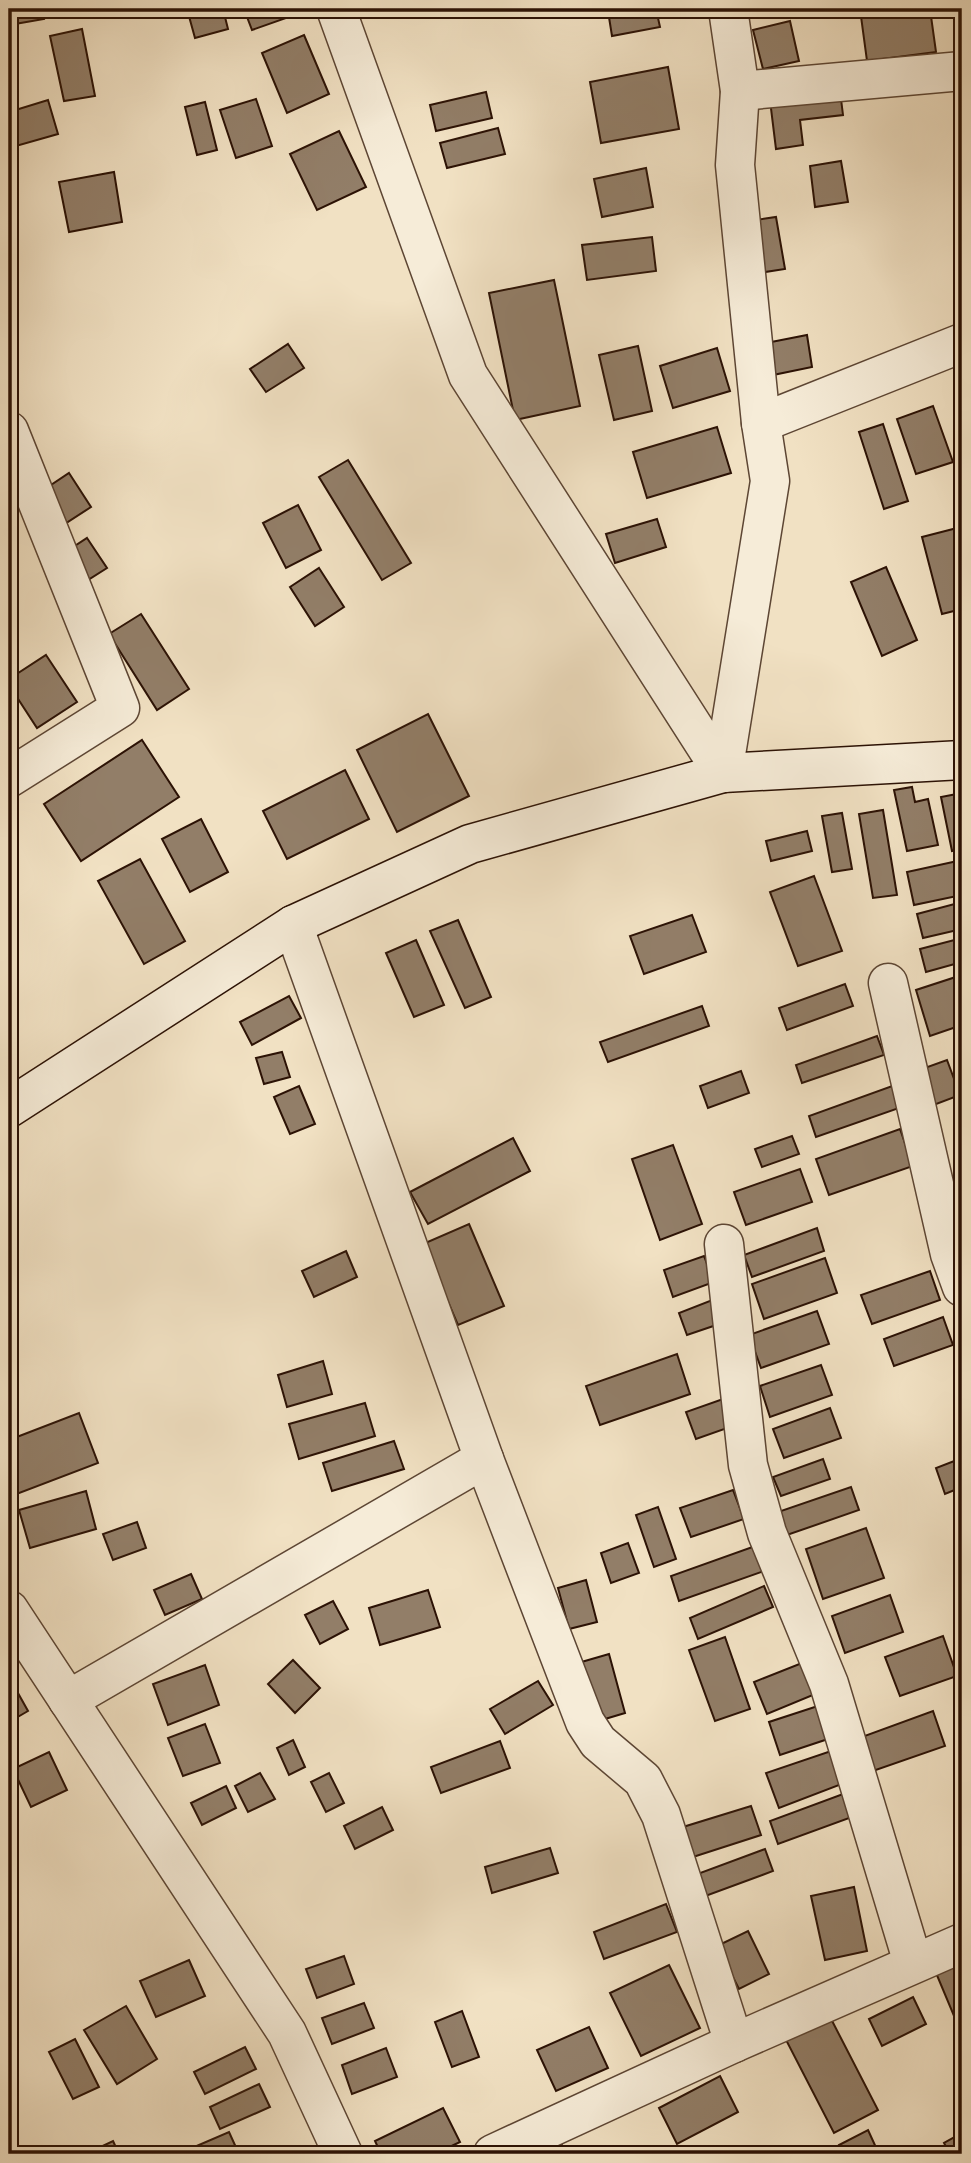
<svg xmlns="http://www.w3.org/2000/svg" width="971" height="2163" viewBox="0 0 971 2163" font-family="'IM FELL Great Primer',serif">
  <rect width="100%" height="100%" fill="#f1e1c3"/>
  <filter id="stains"><feTurbulence type="fractalNoise" baseFrequency=".00286" numOctaves="4"/><feColorMatrix values="0 0 0 0 .2 0 0 0 0 .09 0 0 0 0 .02 0 0 0 .5 -.17"/></filter>
  <radialGradient id="worn" r=".72"><stop offset=".6" stop-color="#630" stop-opacity="0"/><stop offset="1" stop-color="#630" stop-opacity=".3"/></radialGradient>
  <g fill="#927e68" stroke="#2c1205" stroke-width="2">
    <path d="M9,9H42L44,19L9,25Z"/>
    <path d="M187,9H223L228,29L195,38Z"/>
    <path d="M244,9H305L306,11L252,30Z"/>
    <path d="M619,9H656L660,27L612,36L608,11Z"/>
    <path d="M860,9H930L936,52L867,61Z"/>
    <path d="M790,21L799,61L763,69L753,30Z"/>
    <path d="M82,29L95,96L64,101L50,36Z"/>
    <path d="M304,35L329,94L287,113L262,53Z"/>
    <path d="M668,67L679,129L601,143L590,82Z"/>
    <path d="M839,83L843,115L800,120L803,145L776,149L769,92Z"/>
    <path d="M486,92L492,118L436,131L430,105Z"/>
    <path d="M256,99L272,146L236,158L220,110Z"/>
    <path d="M48,100L58,134L9,148V112Z"/>
    <path d="M205,102L217,150L197,155L185,107Z"/>
    <path d="M498,128L505,154L447,168L440,143Z"/>
    <path d="M339,131L366,187L317,210L290,154Z"/>
    <path d="M841,161L848,202L815,207L810,166Z"/>
    <path d="M646,168L653,207L602,217L594,179Z"/>
    <path d="M114,172L122,222L69,232L59,182Z"/>
    <path d="M776,217L785,269L765,272L756,220Z"/>
    <path d="M652,237L656,271L587,280L582,245Z"/>
    <path d="M554,280L580,406L515,420L489,293Z"/>
    <path d="M807,335L812,367L773,375L766,343Z"/>
    <path d="M288,344L304,368L266,392L250,369Z"/>
    <path d="M638,346L652,411L614,420L599,355Z"/>
    <path d="M717,348L730,391L673,408L660,366Z"/>
    <path d="M933,406L953,462L916,474L897,419Z"/>
    <path d="M883,424L908,501L884,509L859,432Z"/>
    <path d="M717,427L731,473L647,498L633,452Z"/>
    <path d="M348,460L411,563L382,580L319,477Z"/>
    <path d="M69,473L91,507L60,527L39,493Z"/>
    <path d="M298,505L321,550L286,568L263,523Z"/>
    <path d="M657,519L666,547L615,563L606,534Z"/>
    <path d="M957,528L962,547V609L942,614L922,537Z"/>
    <path d="M87,538L107,568L80,585L61,555Z"/>
    <path d="M886,567L917,640L882,656L851,582Z"/>
    <path d="M319,568L344,607L315,626L290,587Z"/>
    <path d="M141,614L189,689L157,710L109,634Z"/>
    <path d="M46,655L77,702L37,728L9,685V679Z"/>
    <path d="M428,714L469,796L397,832L357,750Z"/>
    <path d="M142,740L179,797L81,861L44,804Z"/>
    <path d="M345,770L369,819L287,859L263,811Z"/>
    <path d="M912,787L915,802L928,799L938,845L907,851L894,790Z"/>
    <path d="M962,793V849L952,851L941,797Z"/>
    <path d="M883,810L897,895L873,898L859,814Z"/>
    <path d="M842,813L852,869L832,872L822,816Z"/>
    <path d="M201,819L228,872L190,892L162,839Z"/>
    <path d="M807,831L812,851L771,861L766,841Z"/>
    <path d="M140,859L185,941L144,964L98,881Z"/>
    <path d="M962,860V895L914,905L907,872Z"/>
    <path d="M814,876L842,951L798,966L770,892Z"/>
    <path d="M962,902V929L923,938L917,914Z"/>
    <path d="M692,915L706,952L644,974L630,936Z"/>
    <path d="M458,920L491,997L465,1008L430,931Z"/>
    <path d="M962,938V962L926,972L920,949Z"/>
    <path d="M416,940L444,1005L414,1017L386,953Z"/>
    <path d="M962,975V1025L930,1036L916,990Z"/>
    <path d="M845,984L853,1006L787,1030L779,1008Z"/>
    <path d="M289,996L301,1018L252,1045L240,1022Z"/>
    <path d="M702,1006L709,1026L608,1062L600,1042Z"/>
    <path d="M877,1036L884,1055L802,1083L796,1065Z"/>
    <path d="M282,1052L290,1077L264,1084L256,1058Z"/>
    <path d="M947,1060L960,1095L931,1106L919,1070Z"/>
    <path d="M741,1071L749,1093L708,1108L700,1086Z"/>
    <path d="M895,1085L902,1107L816,1137L809,1116Z"/>
    <path d="M299,1086L315,1124L290,1134L274,1097Z"/>
    <path d="M900,1129L913,1166L829,1195L816,1159Z"/>
    <path d="M792,1136L799,1154L762,1167L755,1149Z"/>
    <path d="M513,1138L530,1171L428,1224L410,1192Z"/>
    <path d="M673,1145L702,1224L660,1240L632,1159Z"/>
    <path d="M800,1169L812,1202L746,1225L734,1192Z"/>
    <path d="M469,1224L504,1306L458,1325L423,1244Z"/>
    <path d="M817,1228L824,1251L752,1277L744,1255Z"/>
    <path d="M346,1251L357,1277L314,1297L302,1271Z"/>
    <path d="M704,1256L714,1282L673,1297L664,1270Z"/>
    <path d="M825,1258L837,1293L764,1319L752,1284Z"/>
    <path d="M930,1271L940,1300L872,1324L861,1295Z"/>
    <path d="M720,1297L728,1321L687,1335L679,1313Z"/>
    <path d="M817,1311L829,1344L761,1368L749,1335Z"/>
    <path d="M943,1317L953,1345L894,1366L884,1339Z"/>
    <path d="M677,1354L690,1394L600,1425L586,1386Z"/>
    <path d="M323,1361L332,1394L287,1407L278,1375Z"/>
    <path d="M821,1365L832,1395L770,1417L760,1386Z"/>
    <path d="M723,1399L733,1426L696,1439L686,1412Z"/>
    <path d="M365,1403L375,1436L299,1459L289,1424Z"/>
    <path d="M830,1408L841,1438L784,1458L773,1429Z"/>
    <path d="M79,1413L98,1463L14,1495L9,1482V1440Z"/>
    <path d="M394,1441L404,1469L332,1491L323,1463Z"/>
    <path d="M962,1458V1487L945,1494L936,1468Z"/>
    <path d="M823,1459L830,1479L781,1496L773,1477Z"/>
    <path d="M851,1487L859,1510L784,1536L775,1513Z"/>
    <path d="M733,1490L744,1519L691,1537L680,1508Z"/>
    <path d="M86,1491L96,1529L30,1548L19,1510Z"/>
    <path d="M658,1507L676,1559L654,1567L636,1515Z"/>
    <path d="M137,1522L146,1548L113,1560L103,1534Z"/>
    <path d="M866,1528L884,1578L823,1599L806,1549Z"/>
    <path d="M628,1543L639,1573L611,1583L601,1553Z"/>
    <path d="M758,1545L767,1570L679,1601L671,1576Z"/>
    <path d="M191,1574L202,1599L165,1615L154,1590Z"/>
    <path d="M586,1580L597,1622L569,1629L558,1588Z"/>
    <path d="M764,1586L773,1607L698,1639L690,1618Z"/>
    <path d="M428,1590L440,1627L380,1645L369,1608Z"/>
    <path d="M890,1595L903,1632L845,1653L832,1616Z"/>
    <path d="M333,1601L348,1629L320,1644L305,1615Z"/>
    <path d="M943,1636L957,1676L900,1696L885,1657Z"/>
    <path d="M725,1637L750,1709L715,1721L689,1650Z"/>
    <path d="M609,1654L625,1713L595,1722L578,1663Z"/>
    <path d="M812,1659L825,1690L767,1714L754,1682Z"/>
    <path d="M293,1660L320,1688L295,1713L268,1684Z"/>
    <path d="M205,1665L219,1705L168,1725L153,1684Z"/>
    <path d="M9,1677L28,1711L9,1722Z"/>
    <path d="M538,1681L553,1705L505,1734L490,1709Z"/>
    <path d="M830,1702L840,1735L780,1755L769,1722Z"/>
    <path d="M933,1711L945,1746L870,1772L859,1738Z"/>
    <path d="M205,1724L220,1763L183,1776L168,1738Z"/>
    <path d="M293,1740L305,1767L289,1775L277,1748Z"/>
    <path d="M500,1741L510,1768L441,1793L431,1767Z"/>
    <path d="M837,1749L847,1782L779,1808L766,1773Z"/>
    <path d="M49,1752L67,1790L31,1807L13,1769Z"/>
    <path d="M260,1773L275,1799L248,1812L235,1786Z"/>
    <path d="M329,1773L344,1803L326,1812L311,1782Z"/>
    <path d="M226,1786L236,1808L202,1825L191,1803Z"/>
    <path d="M843,1794L852,1817L778,1844L770,1821Z"/>
    <path d="M751,1806L761,1835L693,1857L683,1827Z"/>
    <path d="M382,1807L393,1830L355,1849L344,1826Z"/>
    <path d="M550,1848L558,1873L492,1893L485,1867Z"/>
    <path d="M765,1849L773,1871L700,1898L692,1876Z"/>
    <path d="M854,1887L867,1951L825,1960L811,1896Z"/>
    <path d="M666,1904L677,1932L604,1959L594,1932Z"/>
    <path d="M748,1931L769,1974L739,1989L717,1946Z"/>
    <path d="M344,1956L354,1984L317,1998L306,1969Z"/>
    <path d="M189,1960L205,1996L156,2017L140,1981Z"/>
    <path d="M931,1961H962V2035Z"/>
    <path d="M669,1965L700,2028L641,2056L610,1993Z"/>
    <path d="M913,1997L926,2024L882,2046L869,2019Z"/>
    <path d="M364,2003L374,2028L332,2044L322,2018Z"/>
    <path d="M126,2006L157,2059L117,2084L84,2030Z"/>
    <path d="M462,2011L479,2057L452,2067L435,2022Z"/>
    <path d="M828,2013L878,2110L834,2133L784,2036Z"/>
    <path d="M589,2027L608,2068L556,2091L537,2050Z"/>
    <path d="M75,2039L99,2087L73,2099L49,2052Z"/>
    <path d="M245,2047L256,2069L205,2094L194,2072Z"/>
    <path d="M386,2048L397,2077L352,2094L342,2065Z"/>
    <path d="M720,2076L738,2112L677,2144L659,2108Z"/>
    <path d="M259,2084L270,2107L220,2129L210,2107Z"/>
    <path d="M443,2108L460,2142L435,2154H381L375,2141Z"/>
    <path d="M868,2130L879,2154H843L839,2145Z"/>
    <path d="M229,2132L239,2154H178Z"/>
    <path d="M962,2133V2154H950L944,2143Z"/>
    <path d="M559,2140L567,2154H535Z"/>
    <path d="M113,2141L119,2154H94L92,2151Z"/>
  </g>
  <g fill="none" stroke-linecap="round" stroke-linejoin="round">
    <g stroke="#5d4634" stroke-width="41">
      <g id="street">
        <path d="M336,9L468,375L723,773"/>
        <path d="M740,91L962,71"/>
        <path d="M761,423L962,343"/>
        <path d="M9,431L120,708L9,778"/>
        <path d="M723,773L770,481L761,423L735,165L740,91L728,9"/>
        <path d="M888,983L950,1254L962,1287"/>
        <path d="M724,1244L748,1465L767,1533L829,1684L913,1963"/>
        <path d="M484,1459L585,1722L598,1742L643,1780L661,1815L734,2043"/>
        <path d="M9,1610L287,2033L343,2154"/>
        <path d="M68,1700L484,1459L293,925"/>
        <path d="M493,2154L734,2043L962,1943"/>
      </g>
    </g>
    <g stroke="#2c1205" stroke-width="41">
      <path id="secondary" d="M9,1108L293,925L470,844L723,773L962,760"/>
    </g>
    <use href="#street" stroke="#f6ecd8" stroke-width="38"/>
    <use href="#secondary" stroke="#f6ecd8" stroke-width="38"/>
  </g>
  <rect width="971" height="2163" fill="none" stroke="#f1e1c3" stroke-width="35"/>
  <rect x="10" y="10" width="950" height="2142" fill="none" stroke="#2c1205" stroke-width="3.5"/>
  <rect x="18" y="18" width="936" height="2128" fill="none" stroke="#2c1205" stroke-width="2"/>
  <rect width="100%" height="100%" filter="url(#stains)"/>
  <rect width="100%" height="100%" fill="url(#worn)"/>
</svg>
